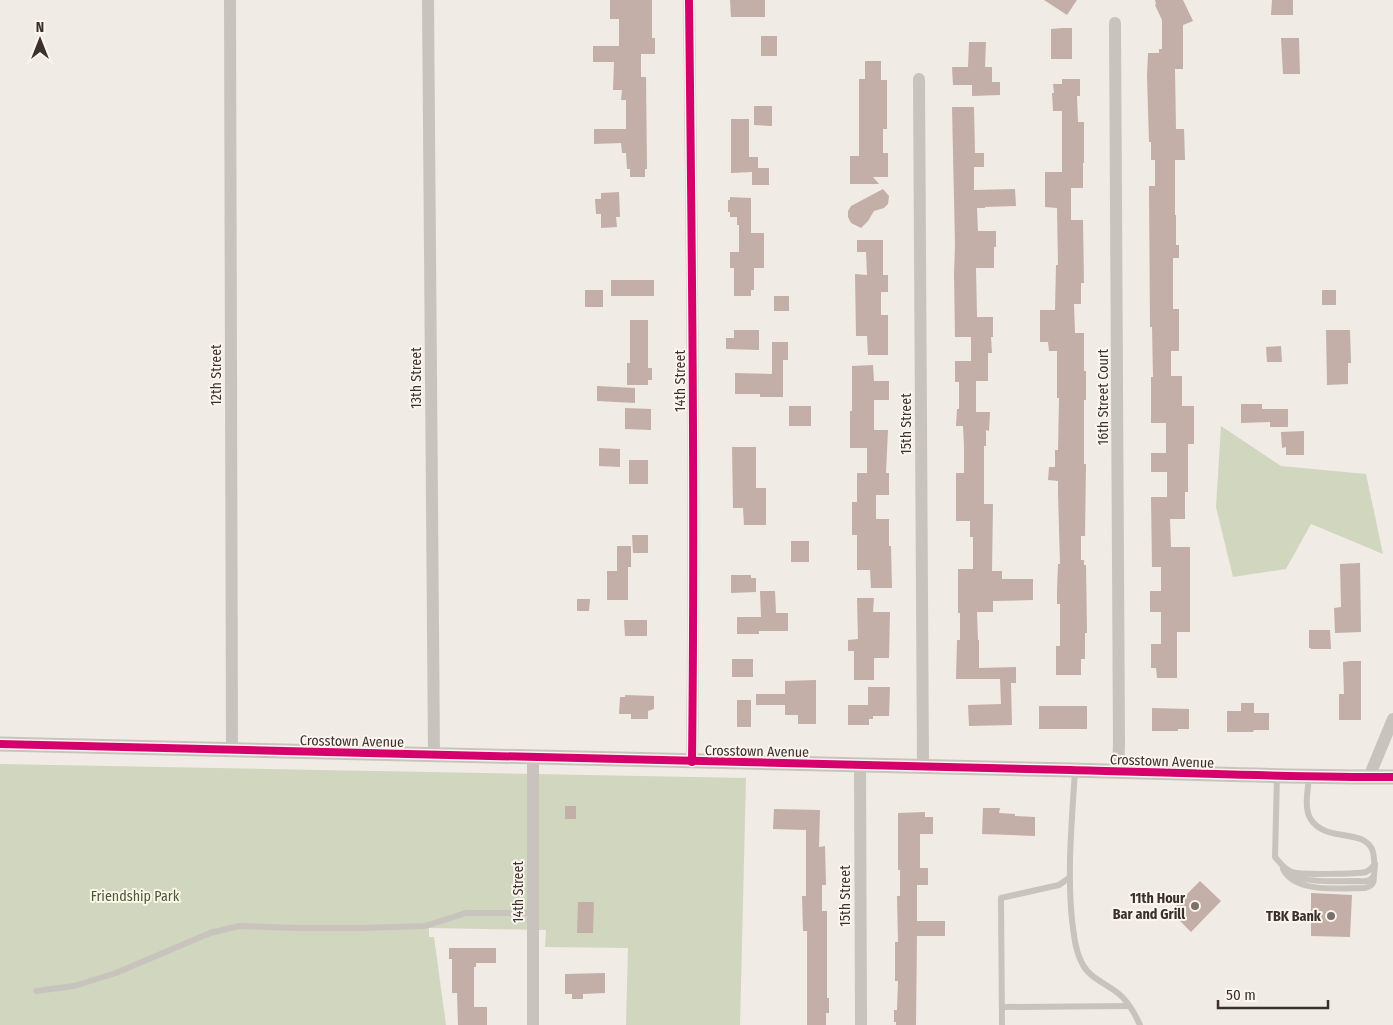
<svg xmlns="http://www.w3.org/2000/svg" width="1393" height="1025" viewBox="0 0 1393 1025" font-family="'Fira Sans Condensed',sans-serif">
  <rect width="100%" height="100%" fill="#f0ebe5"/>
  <g fill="#d1d6bf">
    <path d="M1221,426L1281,466L1366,474L1383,554L1311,524L1286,569L1233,577L1216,507Z"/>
    <path d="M0,764L746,778L740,1025H626L628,948L545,947L546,930L429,928V937H434L446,1025H0Z"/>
  </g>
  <g fill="#c3afa7">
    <path d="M610,0H652V38H655V54H641V77H646L647,169H645V177H630V169H627L626,153H622L621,143L594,144V129H626V100H621L622,90H613L614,62H593V46H619V19H610Z"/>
    <path d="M730,0H765V17H731Z"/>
    <path d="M1044,0H1077L1067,15Z"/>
    <path d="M1155,0H1183L1193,21L1183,25V69H1175L1176,129H1184L1185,160H1175V215H1176V245H1179V258H1173V309H1179V351H1171V376H1182V406H1194V444H1188V492H1185V519H1170L1171,547H1190V632H1177V678H1157L1156,668H1151V644H1161V612H1150V591H1161V567H1152L1151,497H1167V472H1151V453H1166V423H1151V377H1153L1152,327H1150L1149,186H1155V160H1151V142H1149L1147,76L1148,53H1159V49H1162V20L1155,5L1156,4Z"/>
    <path d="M1272,0H1293V15H1271Z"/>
    <path d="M1063,28H1072V59H1051V29Z"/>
    <rect x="761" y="36" width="16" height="20"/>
    <path d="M1281,38H1299L1300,74H1283Z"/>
    <path d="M969,42H986L985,67H992V82H1000V95L972,96V85H953L952,67H968Z"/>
    <path d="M865,61H881V80H887V129H883V153H888V177H873L879,184H850V156H859V79H865Z"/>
    <path d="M1062,79H1080V96H1077L1078,122H1084V163H1083V188H1071V220H1083L1084,283H1081V304H1074L1075,333H1084V371H1086V400H1084V464H1086L1085,536H1081V560H1084V565H1086L1087,633H1085V659H1081V675H1056V646H1060V604H1057V591L1058,564H1060L1058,493V481L1048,480L1049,467H1055V450H1058L1059,398H1057V351H1049L1048,342H1040V310H1055L1056,265H1058L1057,208L1045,207V172H1062V111H1053L1052,93H1054L1053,84H1062Z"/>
    <path d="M754,106H772V126L754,125Z"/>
    <path d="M952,107H974L975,153H984V167H974V190L1015,189L1016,206L985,207V208H977L978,231H996V247H994V268H976L977,317H993V337H991L992,353H988V381H976V412H990L989,431L986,430V446H984V504H993L992,571H1002V579H1033V600L993,601V612H977L978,640H979V668L1016,667V683H1011L1012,725L969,726L968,705L1001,704L1000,679H956L957,640H960V613H958V569H973V537H970V521H956V473H964V445L963,426H956L957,409H959V382H955V361H971V337H955L954,274L955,245Z"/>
    <path d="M731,119H749V157H758V168H769V185H752V172L731,173Z"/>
    <path d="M883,189L889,196L888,204L884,208L874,211L868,221L861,228L851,223L848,217V211L851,206Z"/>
    <path d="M619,192L620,217H616L617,227L601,228V214H596L595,199H601V193Z"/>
    <path d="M730,197L751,198V233H764V268H754V290H751V296H734V268H730V252H739V225H737V217H730V212H728V200H730Z"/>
    <path d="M857,240H883V275H888V292H881V315H888V355H868L867,336H856L855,274L867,275L866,252H857Z"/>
    <rect x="611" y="280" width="43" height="16"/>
    <rect x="585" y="290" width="18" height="17"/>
    <rect x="1322" y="290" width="14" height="15"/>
    <rect x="774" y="296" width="15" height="15"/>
    <path d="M630,320H648V368H652V380H648V385H627V363H630Z"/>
    <path d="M734,330H759V350L726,349V338H734Z"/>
    <path d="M1326,330H1350L1351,363H1348V384L1327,385Z"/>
    <path d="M772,342H788V360H783V397H760V394H735V373L772,374Z"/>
    <path d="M1281,346L1282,362H1267L1266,347Z"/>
    <path d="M873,365L874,381H889V400H874V430H888L886,473H889V495H876V519H889V546H891L892,588H871L870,570H857V535H852V502H857V473H867V448H850V411H852V366Z"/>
    <path d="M597,386L635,388V403L597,401Z"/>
    <path d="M1241,404H1262V409H1288V427H1270V422L1241,423Z"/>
    <rect x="789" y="406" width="22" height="20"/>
    <path d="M625,408L651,409V430L625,429Z"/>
    <path d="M1304,431V455H1286V447L1282,448L1281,432Z"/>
    <path d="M732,447H756V488H766V525H744L743,508H733Z"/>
    <path d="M599,448L620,449V467L599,466Z"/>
    <rect x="629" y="460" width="19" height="24"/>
    <path d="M632,535H648V553H633Z"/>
    <rect x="791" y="541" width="18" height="21"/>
    <path d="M617,546H631V567H628V600H607V571H617Z"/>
    <path d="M1360,563L1361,632L1335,633L1334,608L1341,607L1340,564Z"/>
    <path d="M731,575H751V578H756V592L731,593Z"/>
    <path d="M760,591H775L776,613H788V631H759V634H737V617H761Z"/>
    <path d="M857,598H874L873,612H890L889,658H874V680H854V651H848V640L858,639Z"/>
    <path d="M577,599H590L589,611H577Z"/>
    <path d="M624,620H647V636H625Z"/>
    <path d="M1309,630H1330L1331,649H1311V648H1309Z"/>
    <rect x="732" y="659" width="21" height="18"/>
    <path d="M1350,661H1361V720H1339V694H1344L1343,662Z"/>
    <path d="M816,680V724H798V715H785V705H756V694H785V681Z"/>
    <path d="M868,687H890L889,716H873V719H869V725H848V705H868Z"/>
    <path d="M625,695L654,696V709L648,711V719H631V714H619L620,697H625Z"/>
    <rect x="737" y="700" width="14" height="27"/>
    <path d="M1241,703H1254V713H1269V730H1254L1253,732H1227V711H1241Z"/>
    <rect x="1039" y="706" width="48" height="23"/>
    <path d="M1152,708L1189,709V729H1178V731H1152Z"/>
    <rect x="565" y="806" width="11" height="13"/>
    <path d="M983,808H1000L999,813L1015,814V816L1035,817V836L982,834Z"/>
    <path d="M774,809L820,810L819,847L825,846L826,885H822V911H827V998H829V1013H826V1025H807V931H803L802,896H806V830L773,829Z"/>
    <path d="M925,812V817H933V834H920V868H928V885H917V921H945V936H917L916,1025H896V1022H894V1010H897L898,981H895V942H898L897,896H900V870H898V813Z"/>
    <path d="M1200,881L1221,901L1191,932L1170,911Z"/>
    <path d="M1311,893L1352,895L1350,937L1311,936Z"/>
    <path d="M578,902H594L593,933H577Z"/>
    <path d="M449,948H496V963H476V967H474V1007H487V1025H458L457,993H452V959H449Z"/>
    <path d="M605,973V993L583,994V999H572V994H565V974Z"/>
  </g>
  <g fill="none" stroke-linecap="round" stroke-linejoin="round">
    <g stroke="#c9c3be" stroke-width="6">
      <path d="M1075,770C1072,820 1067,870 1072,920C1074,935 1075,951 1083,965C1090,978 1107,984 1119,994C1129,1002 1135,1014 1140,1025"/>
      <path d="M1277,777L1275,857C1280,863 1284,869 1292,872C1298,875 1359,874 1366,872C1370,870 1372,868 1375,864"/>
      <path d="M1283,869C1295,894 1341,888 1365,888C1373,886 1374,883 1374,875"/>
      <path d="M1291,872C1294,874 1298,877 1301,878C1315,883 1343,881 1358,881C1364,882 1371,882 1374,875C1375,870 1375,864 1374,859C1373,824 1326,846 1310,818C1304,807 1308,789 1309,777"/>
      <path d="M36,991L74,986L116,973L210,933L239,926L298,928H362L425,926L466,913H533"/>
      <path d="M1002,1007L1129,1006"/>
      <path d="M1002,1025L1001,898L1059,885L1069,878"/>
    </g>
    <g stroke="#c9c3be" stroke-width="12">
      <path d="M230,0L232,750"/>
      <path d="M428,0L434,755"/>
      <path d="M689,0C692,254 695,508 692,762"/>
      <path d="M1115,23L1119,743L1118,772"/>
      <path d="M919,79L923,768"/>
      <path d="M533,758V1025"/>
      <path d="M860,766L861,1025"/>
      <path d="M1369,777L1393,719"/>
    </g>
    <path stroke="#c9c3be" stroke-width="15" d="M0,744C357,753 714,762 1071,770C1178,773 1286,777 1393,777"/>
    <g stroke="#fbf5ee" stroke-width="11">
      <g id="cycleway">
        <path d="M689,0C692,254 695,508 692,762"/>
        <path d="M0,744C357,753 714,762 1071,770C1178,773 1286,777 1393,777"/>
      </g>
    </g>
    <use href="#cycleway" stroke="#d6006c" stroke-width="8"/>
  </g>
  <g fill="#7a716c" stroke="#fbf5ee" stroke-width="2">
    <circle cx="1195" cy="906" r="5"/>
    <circle cx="1331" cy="916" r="5"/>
  </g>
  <g text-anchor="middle" stroke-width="4" stroke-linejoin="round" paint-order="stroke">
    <g font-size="14" fill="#3b302b" stroke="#fbf5ee">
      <text transform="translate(216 375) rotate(-90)" y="5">12th Street</text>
      <text transform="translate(416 378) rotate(-90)" y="5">13th Street</text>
      <text transform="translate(680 381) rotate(-90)" y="5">14th Street</text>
      <text transform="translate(1103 397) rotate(-90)" y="5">16th Street Court</text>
      <text transform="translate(906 424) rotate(-90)" y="5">15th Street</text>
      <text transform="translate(352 741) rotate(1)" y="5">Crosstown Avenue</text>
      <text transform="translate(757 751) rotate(1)" y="5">Crosstown Avenue</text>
      <text transform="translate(1162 761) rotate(2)" y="5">Crosstown Avenue</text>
      <text transform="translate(518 892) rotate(-90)" y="5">14th Street</text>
      <text transform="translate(845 896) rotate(-90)" y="5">15th Street</text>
    </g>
    <g font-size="14" fill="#4a5a2e" stroke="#fbf5ee">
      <text x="135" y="901">Friendship Park</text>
    </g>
    <g font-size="14" font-weight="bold" fill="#3b302b" stroke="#fbf5ee" text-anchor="end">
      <text x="1185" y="903">11th Hour<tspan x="1185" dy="16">Bar and Grill</tspan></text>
      <text x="1321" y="921">TBK Bank</text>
    </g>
  </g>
  <g transform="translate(40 40)" stroke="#fbf5ee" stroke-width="4" paint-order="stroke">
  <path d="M0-4L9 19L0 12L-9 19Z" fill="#3b302b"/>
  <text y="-8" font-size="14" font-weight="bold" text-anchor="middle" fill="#3b302b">N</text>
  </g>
  <path d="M1218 1000v8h110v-8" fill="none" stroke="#3b302b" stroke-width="2.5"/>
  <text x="1226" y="1000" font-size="15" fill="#3b302b" stroke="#fbf5ee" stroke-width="4" paint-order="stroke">50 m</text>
</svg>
